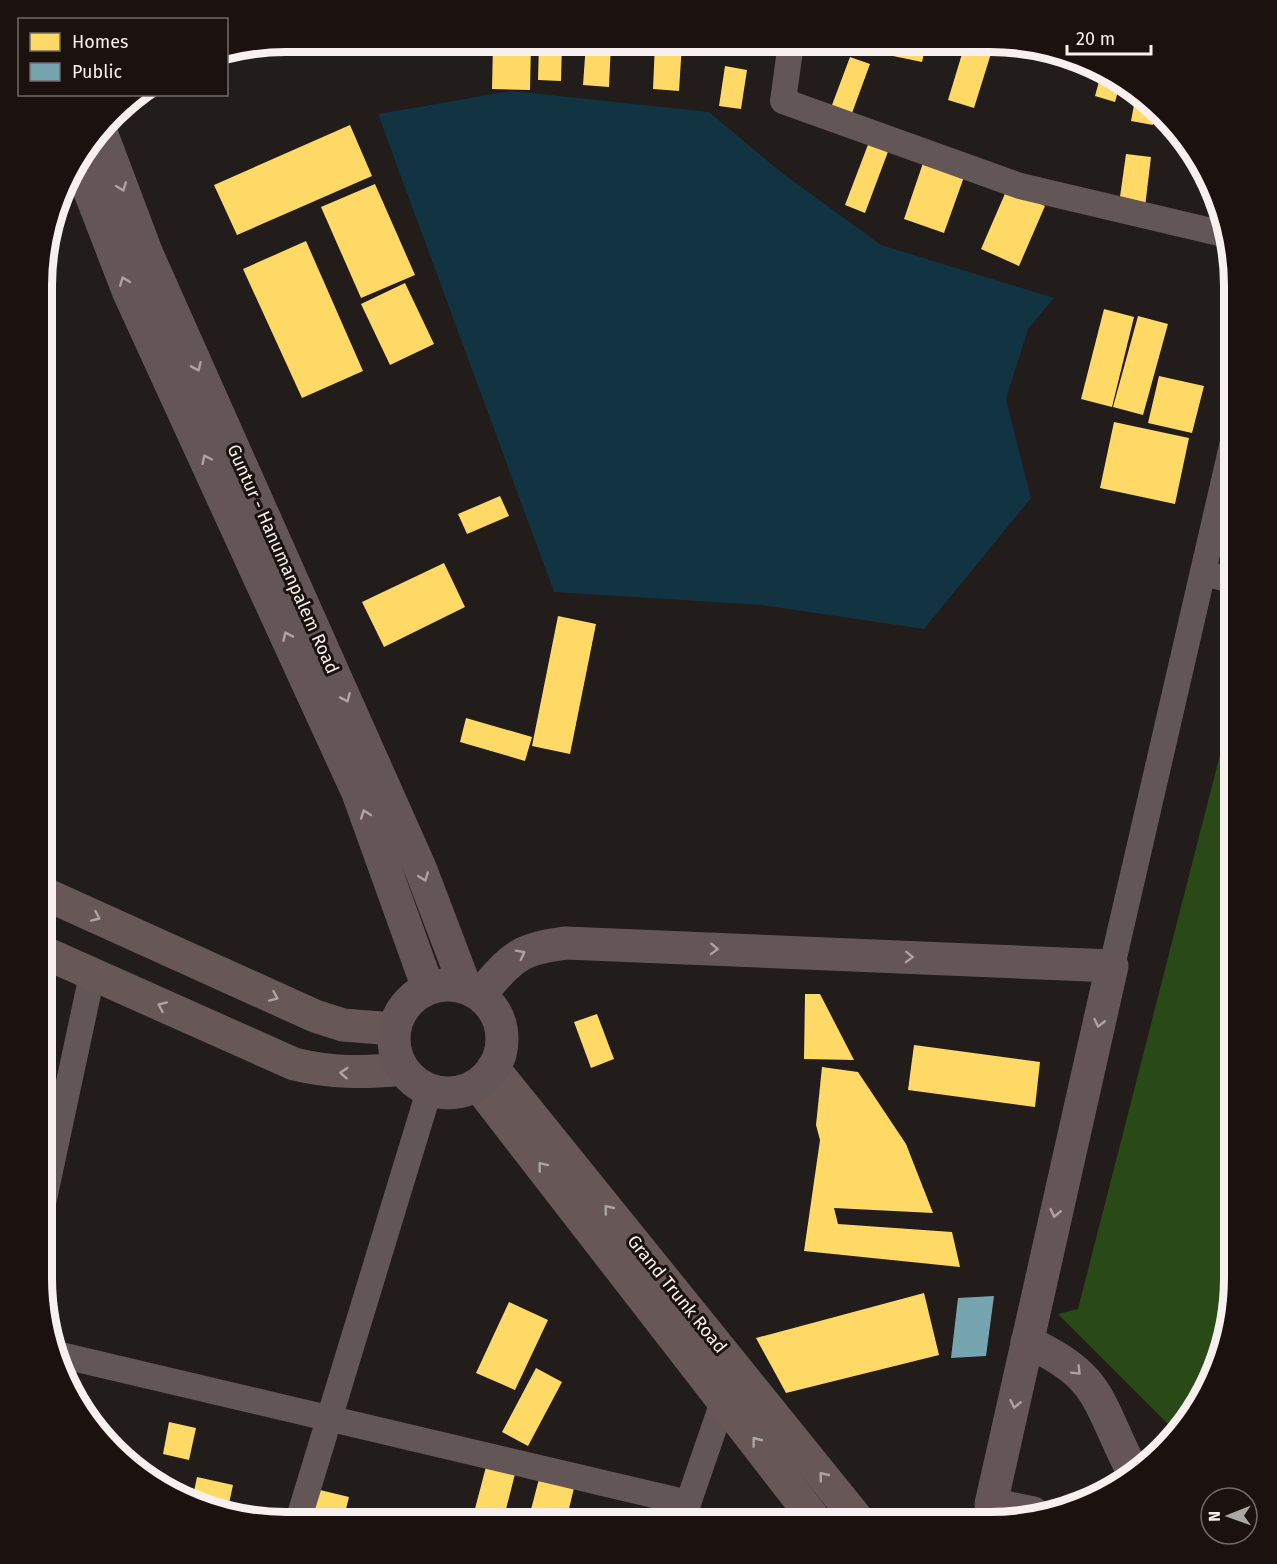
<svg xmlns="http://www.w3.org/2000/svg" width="1277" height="1564" viewBox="0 0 1277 1564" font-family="'Fira Sans',sans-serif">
  <rect width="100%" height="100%" fill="#221c1a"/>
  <path fill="#294917" d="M1235,696L1234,1293C1225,1341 1216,1392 1180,1426H1170L1058,1314L1078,1309Z"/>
  <path fill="#123442" d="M512,91L709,112L782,173L881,245L1054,298L1028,329L1006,399L1031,498L924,629L762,605L554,592L378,114Z"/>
  <g fill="#ffd966">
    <path d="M493,43H531L530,90L492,89Z"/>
    <path d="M539,43H562L561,81L538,80Z"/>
    <path d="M586,43H611L609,87L583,85Z"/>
    <path d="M655,43H682L679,91L653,89Z"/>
    <path d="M896,44H926L922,62L893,56Z"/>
    <path d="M965,44H994L974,108L948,100Z"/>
    <path d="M850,57L870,64L852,113L832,105Z"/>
    <path d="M725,66L747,70L741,109L719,106Z"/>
    <path d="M1101,74L1121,81L1115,102L1095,96Z"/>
    <path d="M1136,94L1155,114L1153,125L1131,121Z"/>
    <path d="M350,125L372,176L237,235L214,185Z"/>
    <path d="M869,142L889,149L865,213L845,205Z"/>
    <path d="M1126,154L1151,157L1145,207L1119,204Z"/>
    <path d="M923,163L964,177L944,233L904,219Z"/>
    <path d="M375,184L415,275L361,298L321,207Z"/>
    <path d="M1007,189L1045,206L1019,266L981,249Z"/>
    <path d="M306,241L363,371L302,398L243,269Z"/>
    <path d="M405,283L434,344L390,365L361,304Z"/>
    <path d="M1104,309L1134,317L1112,407L1081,399Z"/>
    <path d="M1138,316L1168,324L1143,415L1113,407Z"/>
    <path d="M1159,376L1204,386L1192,433L1148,423Z"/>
    <path d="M1114,422L1189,438L1175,504L1100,488Z"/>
    <path d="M500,496L509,516L467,534L458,514Z"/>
    <path d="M444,563L465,607L384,647L362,602Z"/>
    <path d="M558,616L596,624L570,754L532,746Z"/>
    <path d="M466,718L532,737L525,761L460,742Z"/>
    <path d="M805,994H820L854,1060L804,1059Z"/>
    <path d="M597,1014L614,1059L591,1068L574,1022Z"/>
    <path d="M43,1038L54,1040L43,1088H42Z"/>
    <path d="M914,1045L1040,1062L1035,1107L908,1090Z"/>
    <path d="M822,1067L858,1072L906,1144L933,1213L834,1208L838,1224L952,1232L960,1267L804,1251L820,1140L816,1125Z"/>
    <path d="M924,1293L939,1355L786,1393L756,1338Z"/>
    <path d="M509,1302L548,1320L515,1390L476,1373Z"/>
    <path d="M536,1368L562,1382L528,1446L502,1432Z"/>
    <path d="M169,1422L196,1428L189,1460L163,1454Z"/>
    <path d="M487,1463L516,1470L503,1521L472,1520Z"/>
    <path d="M540,1475L575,1484L566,1521H528Z"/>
    <path d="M197,1477L233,1485L227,1513L208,1509L192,1501Z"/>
    <path d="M316,1489L349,1497L343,1521H308Z"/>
  </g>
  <path fill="#76a5af" d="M994,1296L986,1356L951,1358L958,1298Z"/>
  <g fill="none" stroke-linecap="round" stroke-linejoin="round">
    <g stroke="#635656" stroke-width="26">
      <path d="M791,43L783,101L1020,186L1228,235"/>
      <path d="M1203,573L1235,581"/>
      <path d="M1112,966L1235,433"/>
      <path d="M42,1208L92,975"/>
      <path d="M56,1354L688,1503"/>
      <path d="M298,1521L429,1091"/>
      <path d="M682,1521L724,1399"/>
    </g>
    <g stroke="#675857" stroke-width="33">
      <path d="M43,893L315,1016L343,1025L394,1029"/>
      <path d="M43,952L294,1064C331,1073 364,1073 402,1069"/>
      <path d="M493,1068L859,1521"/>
      <path d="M478,1085L816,1521"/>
    </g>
    <g stroke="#645656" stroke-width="33">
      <path d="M101,132L147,254L421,870L465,986"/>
      <path d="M78,161L129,293L358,793L428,988"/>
      <circle cx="448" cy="1039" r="54"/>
      <path d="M480,994C512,959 516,949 566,943L1112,966L991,1504L1033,1513"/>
      <path d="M1027,1342C1103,1376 1097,1403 1132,1470"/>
    </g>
  </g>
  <defs><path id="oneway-chevron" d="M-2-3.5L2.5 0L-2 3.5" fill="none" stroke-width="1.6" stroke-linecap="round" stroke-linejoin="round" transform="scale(1.5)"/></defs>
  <g stroke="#aea3a2">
    <use href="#oneway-chevron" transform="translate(122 187) rotate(69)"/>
    <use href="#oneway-chevron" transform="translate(124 281) rotate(-111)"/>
    <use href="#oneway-chevron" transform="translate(197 367) rotate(66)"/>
    <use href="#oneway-chevron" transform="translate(206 459) rotate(-115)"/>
    <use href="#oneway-chevron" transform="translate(287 636) rotate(-114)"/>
    <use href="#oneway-chevron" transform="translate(346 698) rotate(66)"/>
    <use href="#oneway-chevron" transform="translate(365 814) rotate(-110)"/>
    <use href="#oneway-chevron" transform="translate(424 877) rotate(69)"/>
    <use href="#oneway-chevron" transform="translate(714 949) rotate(2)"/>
    <use href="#oneway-chevron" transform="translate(521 954) rotate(-27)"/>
    <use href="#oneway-chevron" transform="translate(909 957) rotate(2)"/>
    <use href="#oneway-chevron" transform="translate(1099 1023) rotate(103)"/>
    <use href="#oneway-chevron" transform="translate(1055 1213) rotate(103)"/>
    <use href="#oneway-chevron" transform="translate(1077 1371) rotate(45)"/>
    <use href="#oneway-chevron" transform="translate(1015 1404) rotate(102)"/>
  </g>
  <g stroke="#afa4a2">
    <use href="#oneway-chevron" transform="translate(96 917) rotate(24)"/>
    <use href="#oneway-chevron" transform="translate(274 997) rotate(24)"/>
    <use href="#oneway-chevron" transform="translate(162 1006) rotate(-156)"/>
    <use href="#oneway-chevron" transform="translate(344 1073) rotate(-176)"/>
    <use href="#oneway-chevron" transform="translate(542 1166) rotate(-128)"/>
    <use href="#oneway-chevron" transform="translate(608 1209) rotate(-129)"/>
    <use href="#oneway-chevron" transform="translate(756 1441) rotate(-127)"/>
    <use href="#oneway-chevron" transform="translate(823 1476) rotate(-129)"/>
  </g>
  <g text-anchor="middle" stroke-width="6" stroke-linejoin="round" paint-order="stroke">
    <g font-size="18" fill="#f7f0ee" stroke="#1b120f">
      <text transform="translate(283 559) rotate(66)" y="6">Guntur - Hanumanpalem Road</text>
      <text transform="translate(677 1294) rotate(51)" y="6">Grand Trunk Road</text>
    </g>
  </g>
  <path d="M0 0H1277V1564H0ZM286 52H990A234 234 0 0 1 1224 286V1278A234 234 0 0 1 990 1512H286A234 234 0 0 1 52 1278V286A234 234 0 0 1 286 52Z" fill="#1b120f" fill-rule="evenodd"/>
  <path fill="none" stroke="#f7f0ee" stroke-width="8" d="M286 52H990A234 234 0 0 1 1224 286V1278A234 234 0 0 1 990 1512H286A234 234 0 0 1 52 1278V286A234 234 0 0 1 286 52Z"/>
  <rect x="18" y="18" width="210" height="78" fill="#1b120f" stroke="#736b68" stroke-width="1.5"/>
  <rect x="30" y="33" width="30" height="18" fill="#ffd966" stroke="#736b68" stroke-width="1.5"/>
  <text x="72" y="48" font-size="18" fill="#f7f0ee">Homes</text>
  <rect x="30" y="63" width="30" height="18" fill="#76a5af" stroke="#736b68" stroke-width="1.5"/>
  <text x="72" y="78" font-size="18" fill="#f7f0ee">Public</text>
  <g transform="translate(1229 1516) rotate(269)"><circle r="28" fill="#1b120f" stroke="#736b68" stroke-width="1.5"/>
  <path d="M0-4.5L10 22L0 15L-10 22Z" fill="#aca6a4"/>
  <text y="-9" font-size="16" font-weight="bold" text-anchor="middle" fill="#f7f0ee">N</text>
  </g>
  <path d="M1067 45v9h84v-9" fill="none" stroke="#f7f0ee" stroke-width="3"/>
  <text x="1076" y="45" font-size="18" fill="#f7f0ee" stroke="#1b120f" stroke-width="4.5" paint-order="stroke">20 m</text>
</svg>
